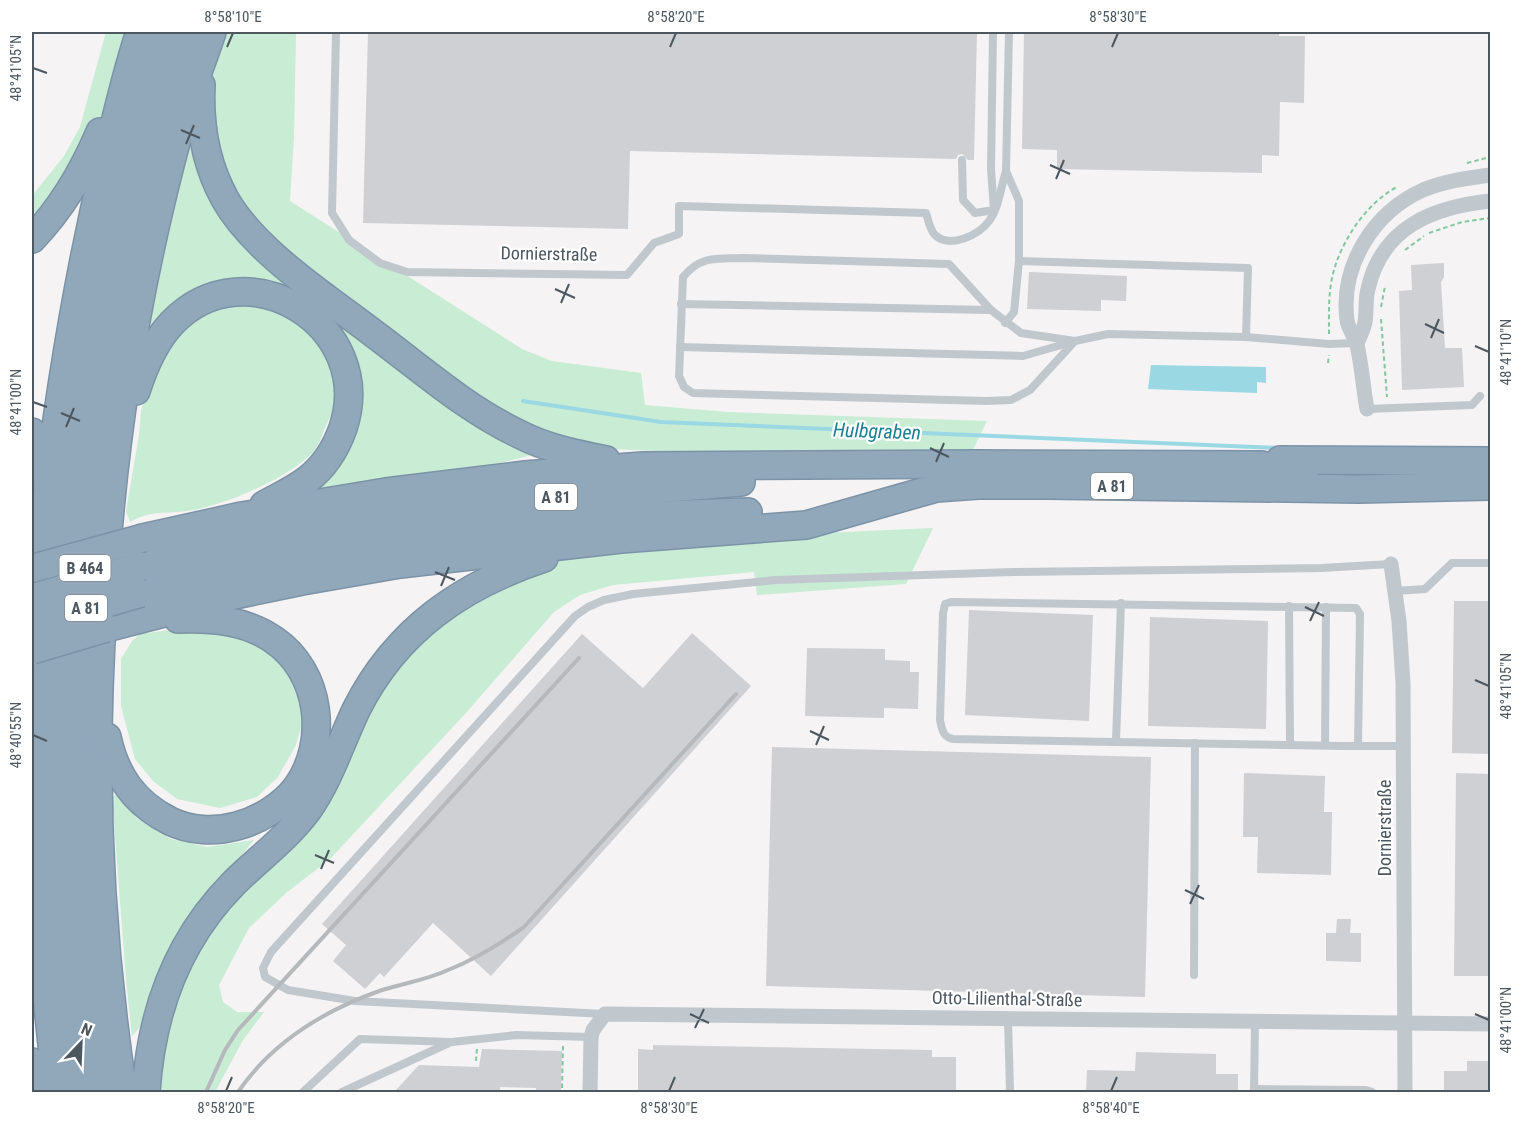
<svg xmlns="http://www.w3.org/2000/svg" width="1522" height="1124" viewBox="0 0 1522 1124" font-family="'Roboto Condensed',sans-serif">
  <rect width="100%" height="100%" fill="#f5f3f3"/>
  <g fill="#c8ecd4">
    <path d="M106,32H127L96,134L32,231V196L64,156L80,127Z"/>
    <path d="M222,32H296L294,137L290,201L522,349L552,361L641,373L645,405L727,412L987,421L966,464L611,449L565,441L487,405L272,242L227,186L209,95L211,71Z"/>
    <path d="M193,127L213,190L532,455L481,468L292,497L317,482L350,355L272,286L151,333C151,266 176,193 193,127Z"/>
    <path d="M242,303C258,304 286,307 299,318C317,335 334,366 336,390C337,403 330,418 324,430C321,439 316,451 308,457C281,481 223,506 187,511C166,514 150,510 130,522L126,511L139,435L141,411L150,382L173,339L197,317L220,307Z"/>
    <path d="M933,528L906,584L757,595L754,572L613,585L580,595L554,612L465,714L330,859L286,893L249,928L219,985L223,1002L237,1012H264L243,1040L215,1092H153L158,1054L189,956L384,676L469,597L562,558L799,534Z"/>
    <path d="M199,626L264,645L298,683L303,720L296,745L278,777L257,797L220,808L177,799L153,781L135,759L121,706V659L132,641L140,634Z"/>
    <path d="M116,795L138,819L171,839L207,847L254,840L230,869L156,983L141,1026L132,1036L126,979L112,797Z"/>
  </g>
  <path fill="#9ad8e4" d="M1151,365L1266,367V383L1257,382V393L1148,389Z"/>
  <g fill="none" stroke-linecap="round" stroke-linejoin="round">
    <path stroke="#9ad8e4" stroke-width="4" d="M523,401L661,422L1279,448"/>
  </g>
  <g fill="#ced0d4">
    <path d="M368,32H977L974,160H968L962,154L958,155L956,159L630,151L628,229L363,223Z"/>
    <path d="M1024,32H1279V36H1305L1304,103L1280,102L1279,156L1262,155V173L1057,169V150L1022,149Z"/>
    <path d="M1444,263V277L1441,282L1445,348H1462L1464,387L1402,390L1399,291L1412,290L1411,265Z"/>
    <path d="M1029,272L1127,276L1126,301L1101,300V311L1027,309Z"/>
    <path d="M1454,601H1491V754L1452,753Z"/>
    <path d="M969,610L1093,615L1089,721L965,715Z"/>
    <path d="M1150,617L1268,621L1266,729L1148,726Z"/>
    <path d="M692,633L751,686L491,976L433,923L384,977L380,973L365,989L333,961L346,945L322,924L582,634L643,688Z"/>
    <path d="M807,648L885,649V660L910,661V672H919L918,709L884,708V718L805,716Z"/>
    <path d="M772,747L1151,757L1145,997L766,986Z"/>
    <path d="M1244,773L1325,776L1324,812H1332L1331,875L1257,873L1258,837H1243Z"/>
    <path d="M1456,773L1491,774V976H1454Z"/>
    <path d="M1337,919H1351L1350,933H1361V962L1326,961V933H1336Z"/>
    <path d="M653,1045L932,1050V1057H956V1092H638V1049L653,1050Z"/>
    <path d="M482,1049L562,1051L561,1092H536V1088L500,1087V1092H394L419,1065L479,1067Z"/>
    <path d="M1136,1052L1216,1054V1074H1238V1092H1086L1087,1070L1135,1071Z"/>
    <path d="M1467,1061H1491V1092H1444V1071H1467Z"/>
  </g>
  <g fill="none" stroke-linecap="round" stroke-linejoin="round">
    <g stroke="#7c93a7" stroke-width="30">
      <g id="highway">
        <path d="M201,85C199,125 205,163 225,199C254,251 326,297 373,333C420,368 466,409 519,434C546,448 576,454 606,460"/>
        <path d="M32,239C62,208 83,172 100,132"/>
        <path d="M136,391C144,366 154,342 172,323C247,245 377,326 343,428C336,448 324,467 307,480C294,490 278,497 264,505"/>
        <path d="M32,432L37,449L40,475"/>
        <path d="M1280,460L1490,461"/>
        <path d="M143,538L242,516L386,492L525,475L643,466L975,464L1262,465L1275,473L1304,475"/>
        <path d="M142,566C251,537 362,518 473,505C562,495 651,490 741,482"/>
        <path d="M105,571C115,423 140,274 179,131C188,97 201,65 212,32"/>
        <path d="M84,577C99,391 134,210 187,32"/>
        <path d="M37,588C51,443 72,301 106,159C117,116 126,73 140,32"/>
        <path d="M141,593C338,538 544,517 748,512"/>
        <path d="M103,609C92,770 99,933 123,1092"/>
        <path d="M82,615C72,775 80,934 103,1092"/>
        <path d="M35,627L33,815L41,939L57,1092"/>
        <path d="M106,628L230,596L302,581L400,564L621,539L806,525L936,488L978,485H1046L1359,489L1490,486"/>
        <path d="M107,737C115,775 134,803 170,821C190,831 215,832 237,826C259,820 283,806 297,787C329,742 321,672 274,640C246,620 212,618 178,619"/>
        <path d="M32,1062L44,1092"/>
        <path d="M78,1092C26,737 58,375 161,32"/>
        <path d="M146,1092C151,1014 177,941 233,884C257,860 286,839 307,811C329,780 340,744 356,710C396,630 462,585 544,558"/>
      </g>
    </g>
    <g stroke="#83c7a2" stroke-width="2" stroke-dasharray="4.5 3" stroke-linecap="butt">
      <path d="M1490,32V40"/>
      <path d="M1467,163L1490,157"/>
      <path d="M1429,233L1462,222L1490,218"/>
      <path d="M1405,250L1424,236"/>
      <path d="M1381,307L1385,286"/>
      <path d="M1381,319L1387,397"/>
      <path d="M1329,334C1329,313 1328,290 1334,270C1343,238 1368,202 1397,187"/>
      <path d="M1328,363L1329,355"/>
      <path d="M477,1049L476,1060L480,1061"/>
      <path d="M562,1088L563,1046"/>
    </g>
    <g stroke="#c0c8cd" stroke-width="8">
      <path d="M336,32L332,213L349,240L380,263L407,272L627,275L654,243L679,234V206L926,213C928,219 930,230 935,235C950,249 979,235 989,221C999,208 1001,186 1006,171L1019,201V261L1014,312L1005,323"/>
      <path d="M962,160L963,200L975,213L994,210L991,169L993,32"/>
      <path d="M1006,171L1009,32"/>
      <path d="M743,258L949,264L991,310L1021,333L1075,341L1030,390L1011,400L987,401L693,393L684,387L679,376L683,277C701,255 717,259 743,258Z"/>
      <path d="M1019,261L1248,268L1246,337"/>
      <path d="M681,304L991,310"/>
      <path d="M680,347L1023,356L1075,341L1108,334L1246,337L1329,344L1357,343"/>
      <path d="M1367,409L1472,405L1480,396"/>
      <path d="M1395,591L1425,589L1452,563H1490"/>
      <path d="M1289,606L1290,745"/>
      <path d="M1116,741L1121,603"/>
      <path d="M1325,745L1326,607"/>
      <path d="M1358,746L1360,614L1356,608L951,602L945,604L943,613L940,720C942,730 943,737 953,739L1343,746H1404"/>
      <path d="M1194,975L1195,743"/>
      <path d="M604,1014L355,1001L288,990L265,977L263,968L271,952L575,616L588,607L604,600L633,594L776,580L1013,572L1321,568L1391,564"/>
      <path d="M1008,1019L1010,1092"/>
      <path d="M1254,1089L1366,1090L1372,1092"/>
      <path d="M303,1092L360,1039L452,1042L516,1035L591,1037"/>
      <path d="M342,1092L449,1043"/>
      <path d="M1254,1092L1255,1021"/>
    </g>
    <g stroke="#c0c8cd" stroke-width="15">
      <path d="M1357,343C1360,336 1364,329 1365,322C1367,311 1365,299 1368,289C1382,227 1433,207 1490,201"/>
      <path d="M1367,409C1363,388 1362,366 1357,345C1355,336 1348,329 1347,320C1340,265 1374,212 1423,190C1445,181 1468,178 1490,175"/>
      <path d="M1391,564L1399,621L1403,683L1405,1092"/>
      <path d="M590,1092L591,1037L593,1030L605,1014L1490,1024"/>
    </g>
    <use href="#highway" stroke="#91a8bb" stroke-width="27"/>
    <g stroke="#b6b9bc" stroke-width="4">
      <path d="M206,1092L225,1050L238,1030L579,658"/>
      <path d="M238,1092C273,1041 325,1010 382,990C404,983 427,980 448,970C476,959 500,944 524,927L736,694"/>
    </g>
    <g stroke="#7c93a7" stroke-width="30" stroke-linecap="butt">
      <g id="highway-bridge">
        <path d="M34,568L143,538"/>
        <path d="M32,598L142,566"/>
        <path d="M32,625L141,593"/>
        <path d="M32,650L106,628"/>
      </g>
    </g>
    <use href="#highway-bridge" stroke="#91a8bb" stroke-width="27"/>
  </g>
  <path fill="none" stroke="#4c575f" stroke-width="2" d="M227,47L233,33M670,47L676,33M1112,47L1118,33M33,68L47,73M181,130L200,138M186,144L194,125M1050,165L1070,174M1056,179L1064,160M555,289L575,298M561,303L569,284M1425,324L1444,333M1431,338L1439,319M1475,346L1489,352M33,402L47,407M61,413L80,421M66,427L74,408M930,448L949,457M936,462L944,443M435,572L455,580M441,586L449,567M1305,607L1324,616M1310,621L1319,602M1475,680L1489,686M810,731L829,740M33,735L47,741M816,745L824,726M315,855L334,863M321,869L329,850M1185,890L1204,899M1190,904L1199,885M690,1014L709,1023M1475,1014L1489,1020M695,1028L704,1009M226,1091L232,1077M669,1091L675,1077M1111,1091L1117,1077"/>
  <g text-anchor="middle" stroke-width="4.5" stroke-linejoin="round" paint-order="stroke">
    <g fill="#fff" stroke="#82898f" stroke-width="1.5">
      <rect x="1091" y="473" width="42" height="26" rx="4.5"/>
      <rect x="535" y="484" width="42" height="26" rx="4.5"/>
      <rect x="59.5" y="555" width="51" height="26" rx="4.5"/>
      <rect x="65" y="595" width="42" height="26" rx="4.5"/>
    </g>
    <g font-size="16" font-weight="bold" fill="#4c575f">
      <text x="1112" y="492">A 81</text>
      <text x="556" y="503">A 81</text>
      <text x="85" y="574">B 464</text>
      <text x="86" y="614">A 81</text>
    </g>
    <g font-size="18" fill="#4c575f" stroke="#fff">
      <text transform="translate(549 254) rotate(1)" y="6">Dornierstraße</text>
      <text transform="translate(1385 828) rotate(-90)" y="6">Dornierstraße</text>
      <text transform="translate(1007 999) rotate(1)" y="6">Otto-Lilienthal-Straße</text>
    </g>
    <g font-size="20" font-style="italic" fill="#1c8093" stroke="#fff">
      <text transform="translate(877 431) rotate(2)" y="7">Hulbgraben</text>
    </g>
  </g>
  <rect width="1522" height="1124" fill="none" stroke="#ffffff" stroke-width="66"/>
  <g transform="translate(81 1043) rotate(23)" stroke="#ffffff" stroke-width="4.5" paint-order="stroke">
  <path d="M0-4.5L10 22L0 15L-10 22Z" fill="#4c575f"/>
  <text y="-9" font-size="16" font-weight="bold" text-anchor="middle" fill="#4c575f">N</text>
  </g>
  <rect x="33" y="33" width="1456" height="1058" fill="none" stroke="#4c575f" stroke-width="2"/>
  <g font-size="15" text-anchor="middle" fill="#4c575f">
    <text x="233" y="22">8°58'10"E</text>
    <text x="676" y="22">8°58'20"E</text>
    <text x="1118" y="22">8°58'30"E</text>
    <text transform="translate(16 68) rotate(-90)" y="5">48°41'05"N</text>
    <text transform="translate(1506 352) rotate(-90)" y="5">48°41'10"N</text>
    <text transform="translate(16 402) rotate(-90)" y="5">48°41'00"N</text>
    <text transform="translate(1506 686) rotate(-90)" y="5">48°41'05"N</text>
    <text transform="translate(16 735) rotate(-90)" y="5">48°40'55"N</text>
    <text transform="translate(1506 1020) rotate(-90)" y="5">48°41'00"N</text>
    <text x="226" y="1113">8°58'20"E</text>
    <text x="669" y="1113">8°58'30"E</text>
    <text x="1111" y="1113">8°58'40"E</text>
  </g>
</svg>
